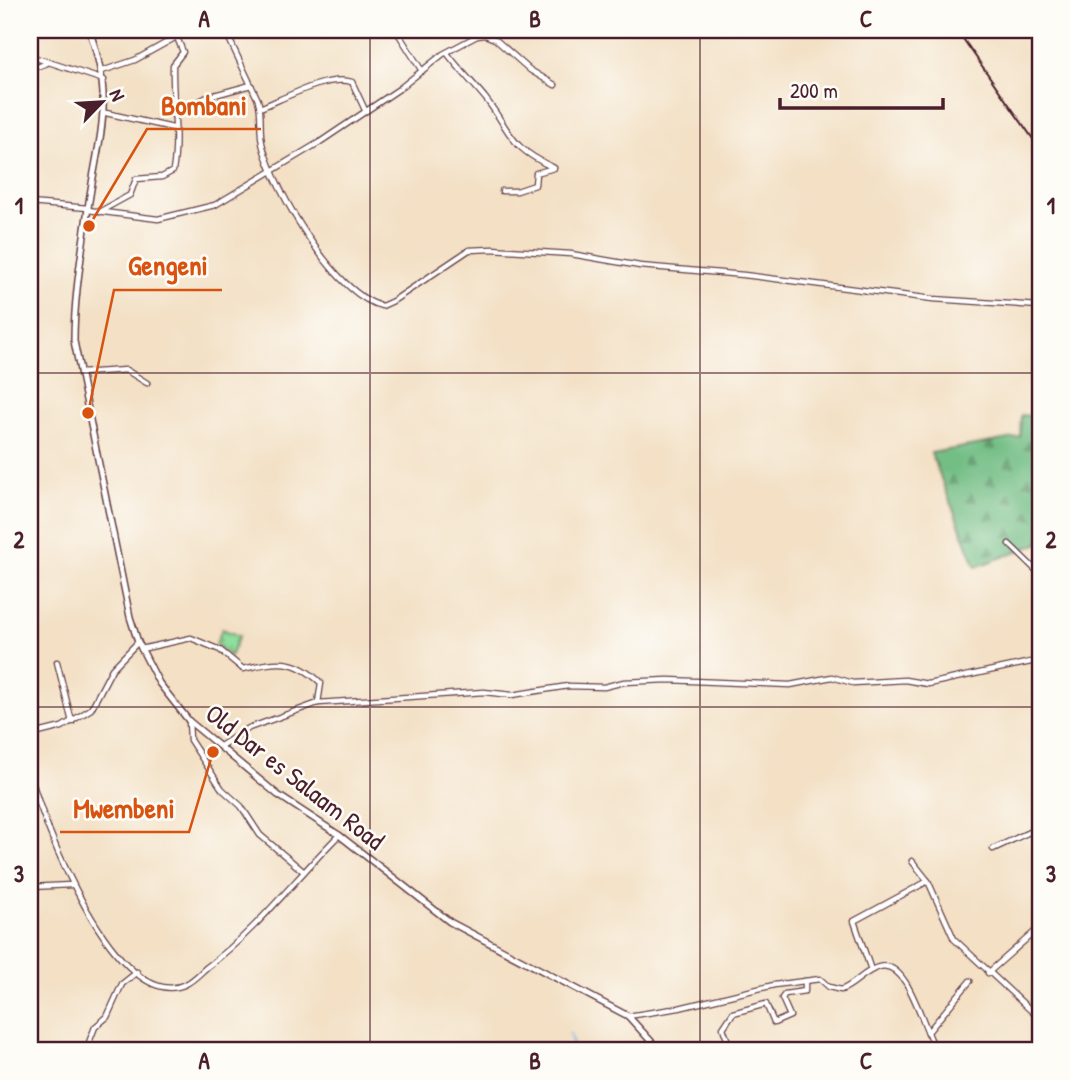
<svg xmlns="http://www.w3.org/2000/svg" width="1070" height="1080" viewBox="0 0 1070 1080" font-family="'Patrick Hand',sans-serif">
  <defs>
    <pattern id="forest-firs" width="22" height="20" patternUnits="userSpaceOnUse" patternTransform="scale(1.75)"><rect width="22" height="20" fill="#73be85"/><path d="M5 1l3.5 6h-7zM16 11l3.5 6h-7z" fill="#609a6d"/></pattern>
    <pattern id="park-dots" width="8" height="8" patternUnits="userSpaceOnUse" patternTransform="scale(1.75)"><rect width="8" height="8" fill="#8fdf9e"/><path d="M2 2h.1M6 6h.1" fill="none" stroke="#7dbf88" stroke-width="1.8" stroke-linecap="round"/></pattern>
  </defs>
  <rect width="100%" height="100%" fill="#fdfcf7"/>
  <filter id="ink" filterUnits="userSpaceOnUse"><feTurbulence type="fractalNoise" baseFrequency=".0143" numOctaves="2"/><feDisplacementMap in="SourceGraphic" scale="14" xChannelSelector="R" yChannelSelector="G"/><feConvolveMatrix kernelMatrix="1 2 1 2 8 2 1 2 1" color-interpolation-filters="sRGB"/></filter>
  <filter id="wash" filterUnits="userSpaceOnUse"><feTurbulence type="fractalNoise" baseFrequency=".00686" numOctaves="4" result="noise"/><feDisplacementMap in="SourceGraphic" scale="28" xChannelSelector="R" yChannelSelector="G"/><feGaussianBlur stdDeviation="1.57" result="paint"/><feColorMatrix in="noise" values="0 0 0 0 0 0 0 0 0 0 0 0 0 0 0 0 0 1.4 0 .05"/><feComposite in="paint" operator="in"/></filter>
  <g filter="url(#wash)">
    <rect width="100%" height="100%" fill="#f3e0c5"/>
    <path fill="url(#forest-firs)" stroke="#5e6e58" stroke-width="2" d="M1021,415L1040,417V543L976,567L931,453L1020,437Z"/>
    <path fill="url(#park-dots)" stroke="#6c7f64" stroke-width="2" d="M222,629L239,636L230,656L216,644Z"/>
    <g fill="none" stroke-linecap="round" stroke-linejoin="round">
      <path stroke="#6db2e4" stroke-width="2" d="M570,1034L574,1050"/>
    </g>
  </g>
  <g filter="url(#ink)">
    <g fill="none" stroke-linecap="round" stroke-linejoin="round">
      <g stroke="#633c42" stroke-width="7">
        <g id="minor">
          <path d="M225,30L258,100C263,116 258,130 263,147C276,192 335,295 382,306L393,301L469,250L492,249L571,254L640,266L744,275L933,299L1040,306"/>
          <path d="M396,30L422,71"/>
          <path d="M447,53C459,69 473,83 486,99C514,136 508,146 554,168L536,173L535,185L517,191H502"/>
          <path d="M30,56L104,80"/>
          <path d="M30,70L47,63"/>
          <path d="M102,71L135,60L189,30"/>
          <path d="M260,108C283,99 328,74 352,82L365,110"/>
          <path d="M106,113L173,128"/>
          <path d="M173,115L207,97L251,85"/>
          <path d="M30,203L88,208"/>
          <path d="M88,210L158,219L215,205L320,142L399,89L443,54L477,36L485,35L495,39L530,70L555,85"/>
          <path d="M99,212L130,195L136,179L162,177L173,171C179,136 172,99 173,65L183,52L174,30"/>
          <path d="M80,373L126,370L147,383"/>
          <path d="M1009,544L1040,574"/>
          <path d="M141,649L191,638L220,650L243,669C277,661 294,657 321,683L318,703"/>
          <path d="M57,662L72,722"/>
          <path d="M189,721L190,740L222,789L241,806L260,835L303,871"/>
          <path d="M30,735L62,727L91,709L112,669L138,642"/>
          <path d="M222,745L249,728L318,703L484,692L512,695L568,686L604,687L624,682L668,680L790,685L832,677L853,683L905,680L928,684L1040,660"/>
          <path d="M30,772C40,819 117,1017 186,984C194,980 200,973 207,967C257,930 295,879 339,835"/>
          <path d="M993,849L1040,827"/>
          <path d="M912,861L928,881L954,939L1040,1019"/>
          <path d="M30,887L71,885"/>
          <path d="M871,970L854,921L928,881"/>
          <path d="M988,973L1040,927"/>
          <path d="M628,1016L679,1008L774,985L820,979L829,987L841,990C855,985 864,971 879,967C908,958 923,1029 936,1050"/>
          <path d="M928,1032L970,981"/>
          <path d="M86,1050L95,1027L107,1017L122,984L137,972"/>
          <path d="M731,1050L723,1028L733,1013L766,1004L774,1023L790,1016L782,998L785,994L805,991V981"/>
        </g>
      </g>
      <g stroke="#633c42" stroke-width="8">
        <path id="tertiary" d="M89,30C116,102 98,137 88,208C82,252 74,296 74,341L130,617L138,642L159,683L189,721L278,795L339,835L450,922L628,1016L659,1050"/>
      </g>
      <use href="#minor" stroke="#fff" stroke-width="4.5"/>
      <use href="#tertiary" stroke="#fff" stroke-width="5"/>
      <path stroke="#4a1f2b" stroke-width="2" d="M957,30L1040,149"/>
    </g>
  </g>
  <path fill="none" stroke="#4a1f2b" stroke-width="2" stroke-opacity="0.55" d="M370,30V1050M700,30V1050M30,373H1040M30,707H1040"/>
  <g text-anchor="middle" stroke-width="5" stroke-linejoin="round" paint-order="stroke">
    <g font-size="26" fill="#4a1f2b" stroke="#fdfcf7">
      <text transform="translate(295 777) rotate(38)" y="9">Old Dar es Salaam Road</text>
    </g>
  </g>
  <path fill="none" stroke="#d8530f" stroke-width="2.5" d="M89 226L147 129H261M88 413L114 290H222M213 752L189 832H60"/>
  <g fill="#d8530f" stroke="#fdfcf7" stroke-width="2.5">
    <circle cx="89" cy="226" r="7"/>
    <circle cx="88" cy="413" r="7"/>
    <circle cx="213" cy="752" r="7"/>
  </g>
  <g font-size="28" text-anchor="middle" font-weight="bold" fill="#d8530f" stroke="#fdfcf7" stroke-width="5" stroke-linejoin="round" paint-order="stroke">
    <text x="204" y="115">Bombani</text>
    <text x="168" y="275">Gengeni</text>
    <text x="124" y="818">Mwembeni</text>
  </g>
  <rect width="1070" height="1080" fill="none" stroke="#fdfcf7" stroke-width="77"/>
  <g transform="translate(102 102) rotate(65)" stroke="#fdfcf7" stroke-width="5" paint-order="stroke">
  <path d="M0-5L12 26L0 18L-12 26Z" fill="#4a1f2b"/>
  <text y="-10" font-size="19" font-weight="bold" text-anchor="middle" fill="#4a1f2b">N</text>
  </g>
  <path d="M780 98v10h163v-10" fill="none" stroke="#4a1f2b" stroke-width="3.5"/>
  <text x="790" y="98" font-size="21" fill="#4a1f2b" stroke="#fdfcf7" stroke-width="5" paint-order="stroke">200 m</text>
  <rect x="38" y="38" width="994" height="1004" fill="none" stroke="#4a1f2b" stroke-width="2.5"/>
  <g font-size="23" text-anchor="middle" font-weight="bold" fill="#4a1f2b">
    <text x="204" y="27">A</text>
    <text x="535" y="27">B</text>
    <text x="866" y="27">C</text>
    <text x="19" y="214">1</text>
    <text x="1051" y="214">1</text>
    <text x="19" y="548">2</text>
    <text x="1051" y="548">2</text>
    <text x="19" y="882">3</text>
    <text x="1051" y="882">3</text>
    <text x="204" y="1069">A</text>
    <text x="535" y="1069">B</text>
    <text x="866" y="1069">C</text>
  </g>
</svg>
